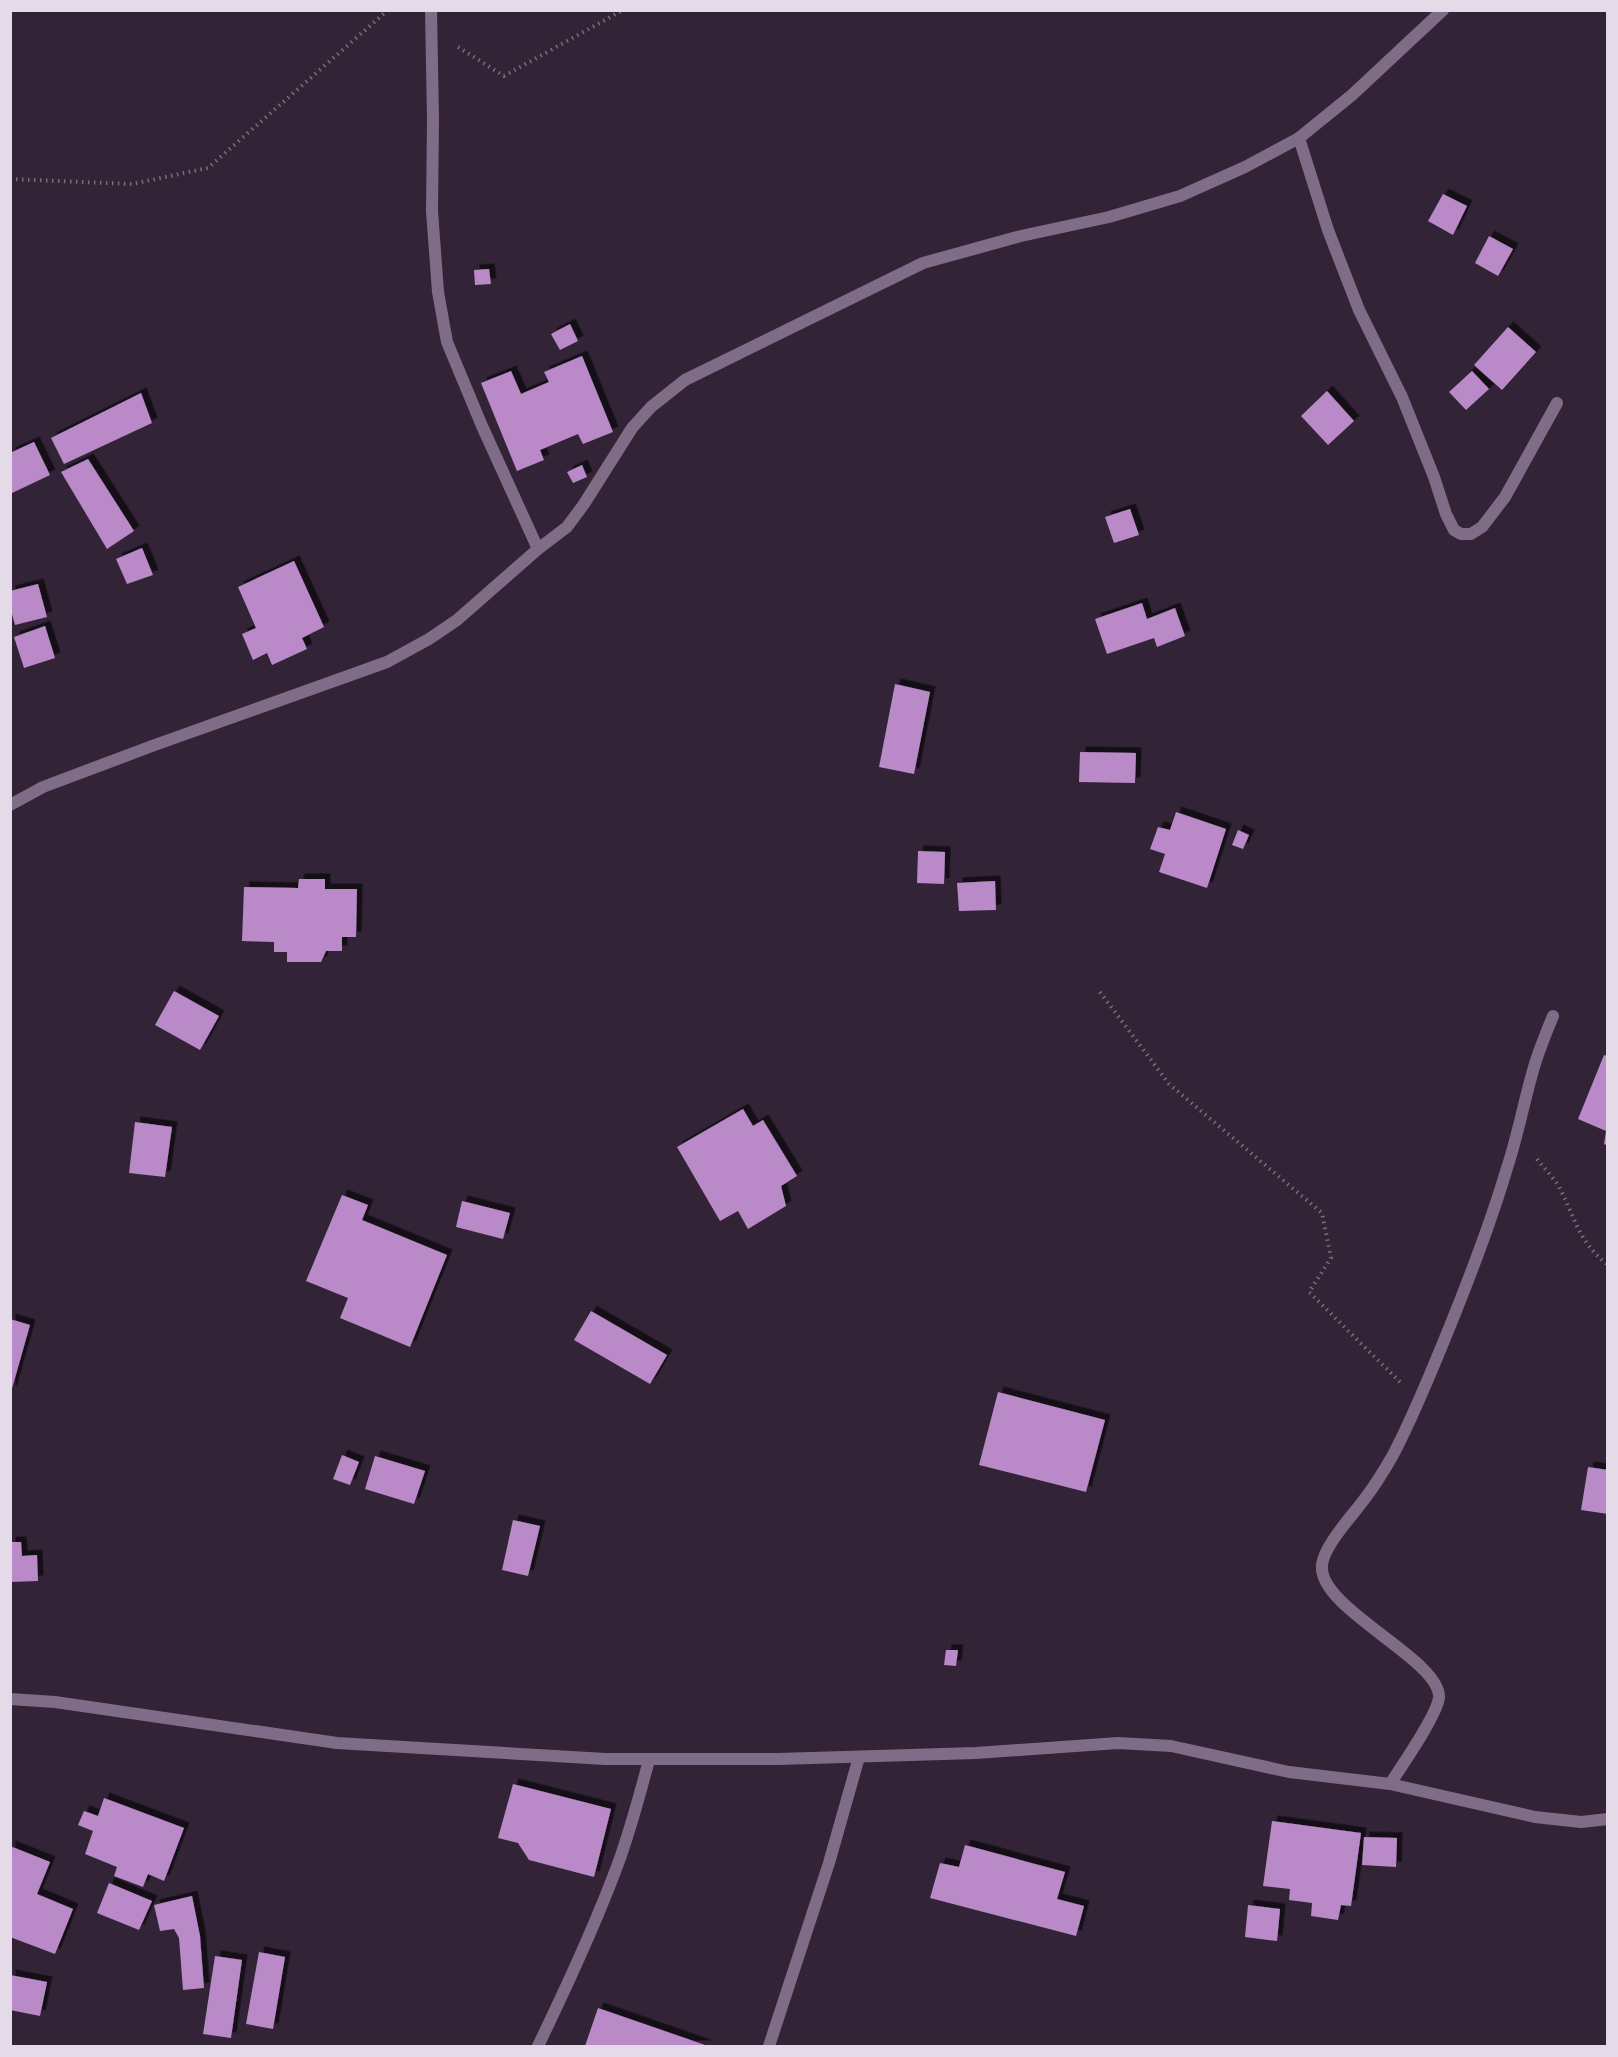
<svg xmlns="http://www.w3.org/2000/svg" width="1618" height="2057" viewBox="0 0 1618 2057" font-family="Jost,sans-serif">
  <defs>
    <filter id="shadow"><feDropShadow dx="5.5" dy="-5.5" stdDeviation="0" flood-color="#0009"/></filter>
  </defs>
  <rect width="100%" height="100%" fill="#322337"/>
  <g fill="#b989c8" filter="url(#shadow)">
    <path d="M1443,194L1467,206L1453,235L1428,221Z"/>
    <path d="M1489,236L1513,249L1498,276L1475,263Z"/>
    <path d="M489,269L491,284L475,285L474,270Z"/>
    <path d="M570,324L578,341L560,350L551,334Z"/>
    <path d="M1508,327L1536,352L1502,390L1474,365Z"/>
    <path d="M582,356L613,432L583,444L578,434L540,450L544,460L517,471L481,383L511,371L521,394L549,382L544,372Z"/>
    <path d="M1472,371L1489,389L1466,410L1449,392Z"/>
    <path d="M1327,391L1354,421L1328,445L1301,416Z"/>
    <path d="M141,393L152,423L64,464L51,438Z"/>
    <path d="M34,442L50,475L10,494V453Z"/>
    <path d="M88,459L134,531L107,549L61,472Z"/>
    <path d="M582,465L587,477L573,483L567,472Z"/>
    <path d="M1130,509L1139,535L1114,543L1105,517Z"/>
    <path d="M142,548L153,575L127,584L116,559Z"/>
    <path d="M294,561L324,627L302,638L307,649L272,665L267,653L253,660L242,634L256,628L238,587Z"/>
    <path d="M38,584L47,617L15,625L10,607V591Z"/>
    <path d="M1142,603L1147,619L1175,608L1185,636L1157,647L1154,638L1107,654L1095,619Z"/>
    <path d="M45,626L55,658L24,668L14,637Z"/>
    <path d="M895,684L930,692L914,774L879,767Z"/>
    <path d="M1080,752L1136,753L1135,783L1079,782Z"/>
    <path d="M1176,812L1226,829L1207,888L1159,872L1165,854L1150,849L1158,827L1170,830Z"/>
    <path d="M1238,830L1249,835L1243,849L1232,845Z"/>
    <path d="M918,851L945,852L944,884L917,883Z"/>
    <path d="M299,879H325V889H357L356,937H342V951H326L321,962H287V952H274V942L242,941L244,887L298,888Z"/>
    <path d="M995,881L996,910L959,911L957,883Z"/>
    <path d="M174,991L219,1016L200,1050L155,1025Z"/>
    <path d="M1604,1055L1608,1056V1146L1604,1144L1606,1131L1578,1119Z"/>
    <path d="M743,1109L753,1126L763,1120L797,1176L781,1186L786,1206L748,1229L738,1211L720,1221L677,1147Z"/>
    <path d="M135,1122L172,1127L165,1177L129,1173Z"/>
    <path d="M342,1195L368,1205L362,1220L447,1255L410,1347L340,1318L348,1298L306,1281Z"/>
    <path d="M462,1201L510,1213L503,1239L456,1227Z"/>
    <path d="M591,1311L667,1355L650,1384L574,1340Z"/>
    <path d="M10,1319L30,1325L11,1392H10Z"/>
    <path d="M998,1392L1105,1420L1086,1492L979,1465Z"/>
    <path d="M342,1455L359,1462L350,1485L333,1479Z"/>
    <path d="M375,1456L425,1471L414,1504L365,1489Z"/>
    <path d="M1588,1467L1608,1470V1514L1581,1510Z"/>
    <path d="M513,1520L540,1526L528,1576L502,1570Z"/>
    <path d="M10,1542H21L22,1556L37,1555L38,1581L10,1582Z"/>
    <path d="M946,1650H958L956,1666L944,1665Z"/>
    <path d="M513,1784L611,1809L594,1877L529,1860L518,1843L498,1838Z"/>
    <path d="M104,1798L184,1828L164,1881L148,1874L143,1887L114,1876L117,1867L85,1854L93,1831L78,1825L84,1811L98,1816Z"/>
    <path d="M1272,1821L1361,1833L1351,1906L1341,1905L1338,1920L1311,1916L1312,1903L1289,1900L1290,1889L1263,1886Z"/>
    <path d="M1364,1837L1397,1838L1396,1867L1362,1865Z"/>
    <path d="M965,1845L1065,1872L1057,1899L1084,1906L1076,1936L930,1898L940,1863L959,1867Z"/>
    <path d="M10,1846L50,1862L37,1894L73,1909L55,1954L10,1937Z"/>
    <path d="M109,1883L152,1901L139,1930L97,1913Z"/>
    <path d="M192,1896L200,1936L204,1988L183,1990L179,1938L174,1929L160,1931L154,1905Z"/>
    <path d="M1248,1905L1280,1909L1277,1941L1245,1937Z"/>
    <path d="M259,1952L285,1957L273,2029L246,2024Z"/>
    <path d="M215,1956L242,1960L231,2038L203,2034Z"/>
    <path d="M10,1975L47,1982L40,2016L10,2010Z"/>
    <path d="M598,2008L708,2046H585Z"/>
  </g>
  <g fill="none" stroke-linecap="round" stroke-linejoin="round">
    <g stroke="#7a6d7e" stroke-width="4" stroke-dasharray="1.5 4.5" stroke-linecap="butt">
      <path d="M458,47L504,76L623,10"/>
      <path d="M10,179L132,184L208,168L388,10"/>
      <path d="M1100,992L1169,1084L1322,1213L1331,1258L1309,1292L1401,1383"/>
      <path d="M1537,1159C1544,1168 1552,1176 1558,1185C1575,1216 1577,1241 1608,1265"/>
    </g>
    <g stroke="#806c87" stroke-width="12">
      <path d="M431,10L433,120L432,211L438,292L447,342L482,426L538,549"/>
      <path d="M1299,138L1328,230L1359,310L1402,397L1434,477L1446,514L1454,530L1461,534H1471L1482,527L1505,497L1557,403"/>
      <path d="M10,805L43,787L152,746L387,662L429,639L457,620L538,549L567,527L584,504L632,428L651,407L685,380L923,263L1021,236L1109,217L1180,196L1245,167L1299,138L1352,95L1443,10"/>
      <path d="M10,1699L55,1702L337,1743L605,1759H778L976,1753L1118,1743L1171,1746L1289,1772L1390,1784L1535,1817L1581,1822L1608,1819"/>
      <path d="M1390,1784C1401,1767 1438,1714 1439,1697C1440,1659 1317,1608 1322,1565C1324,1545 1354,1514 1366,1497C1376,1484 1385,1469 1393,1455C1415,1413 1432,1370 1450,1326C1471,1274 1491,1222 1507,1168C1518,1135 1524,1101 1534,1067C1539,1050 1546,1033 1553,1016"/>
      <path d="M538,2046C567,1986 596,1924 619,1861C631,1828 640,1794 649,1760"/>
      <path d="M769,2046L829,1863L859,1757"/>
    </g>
  </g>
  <rect width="1618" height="2057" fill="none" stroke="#e5dbe8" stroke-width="24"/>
</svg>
